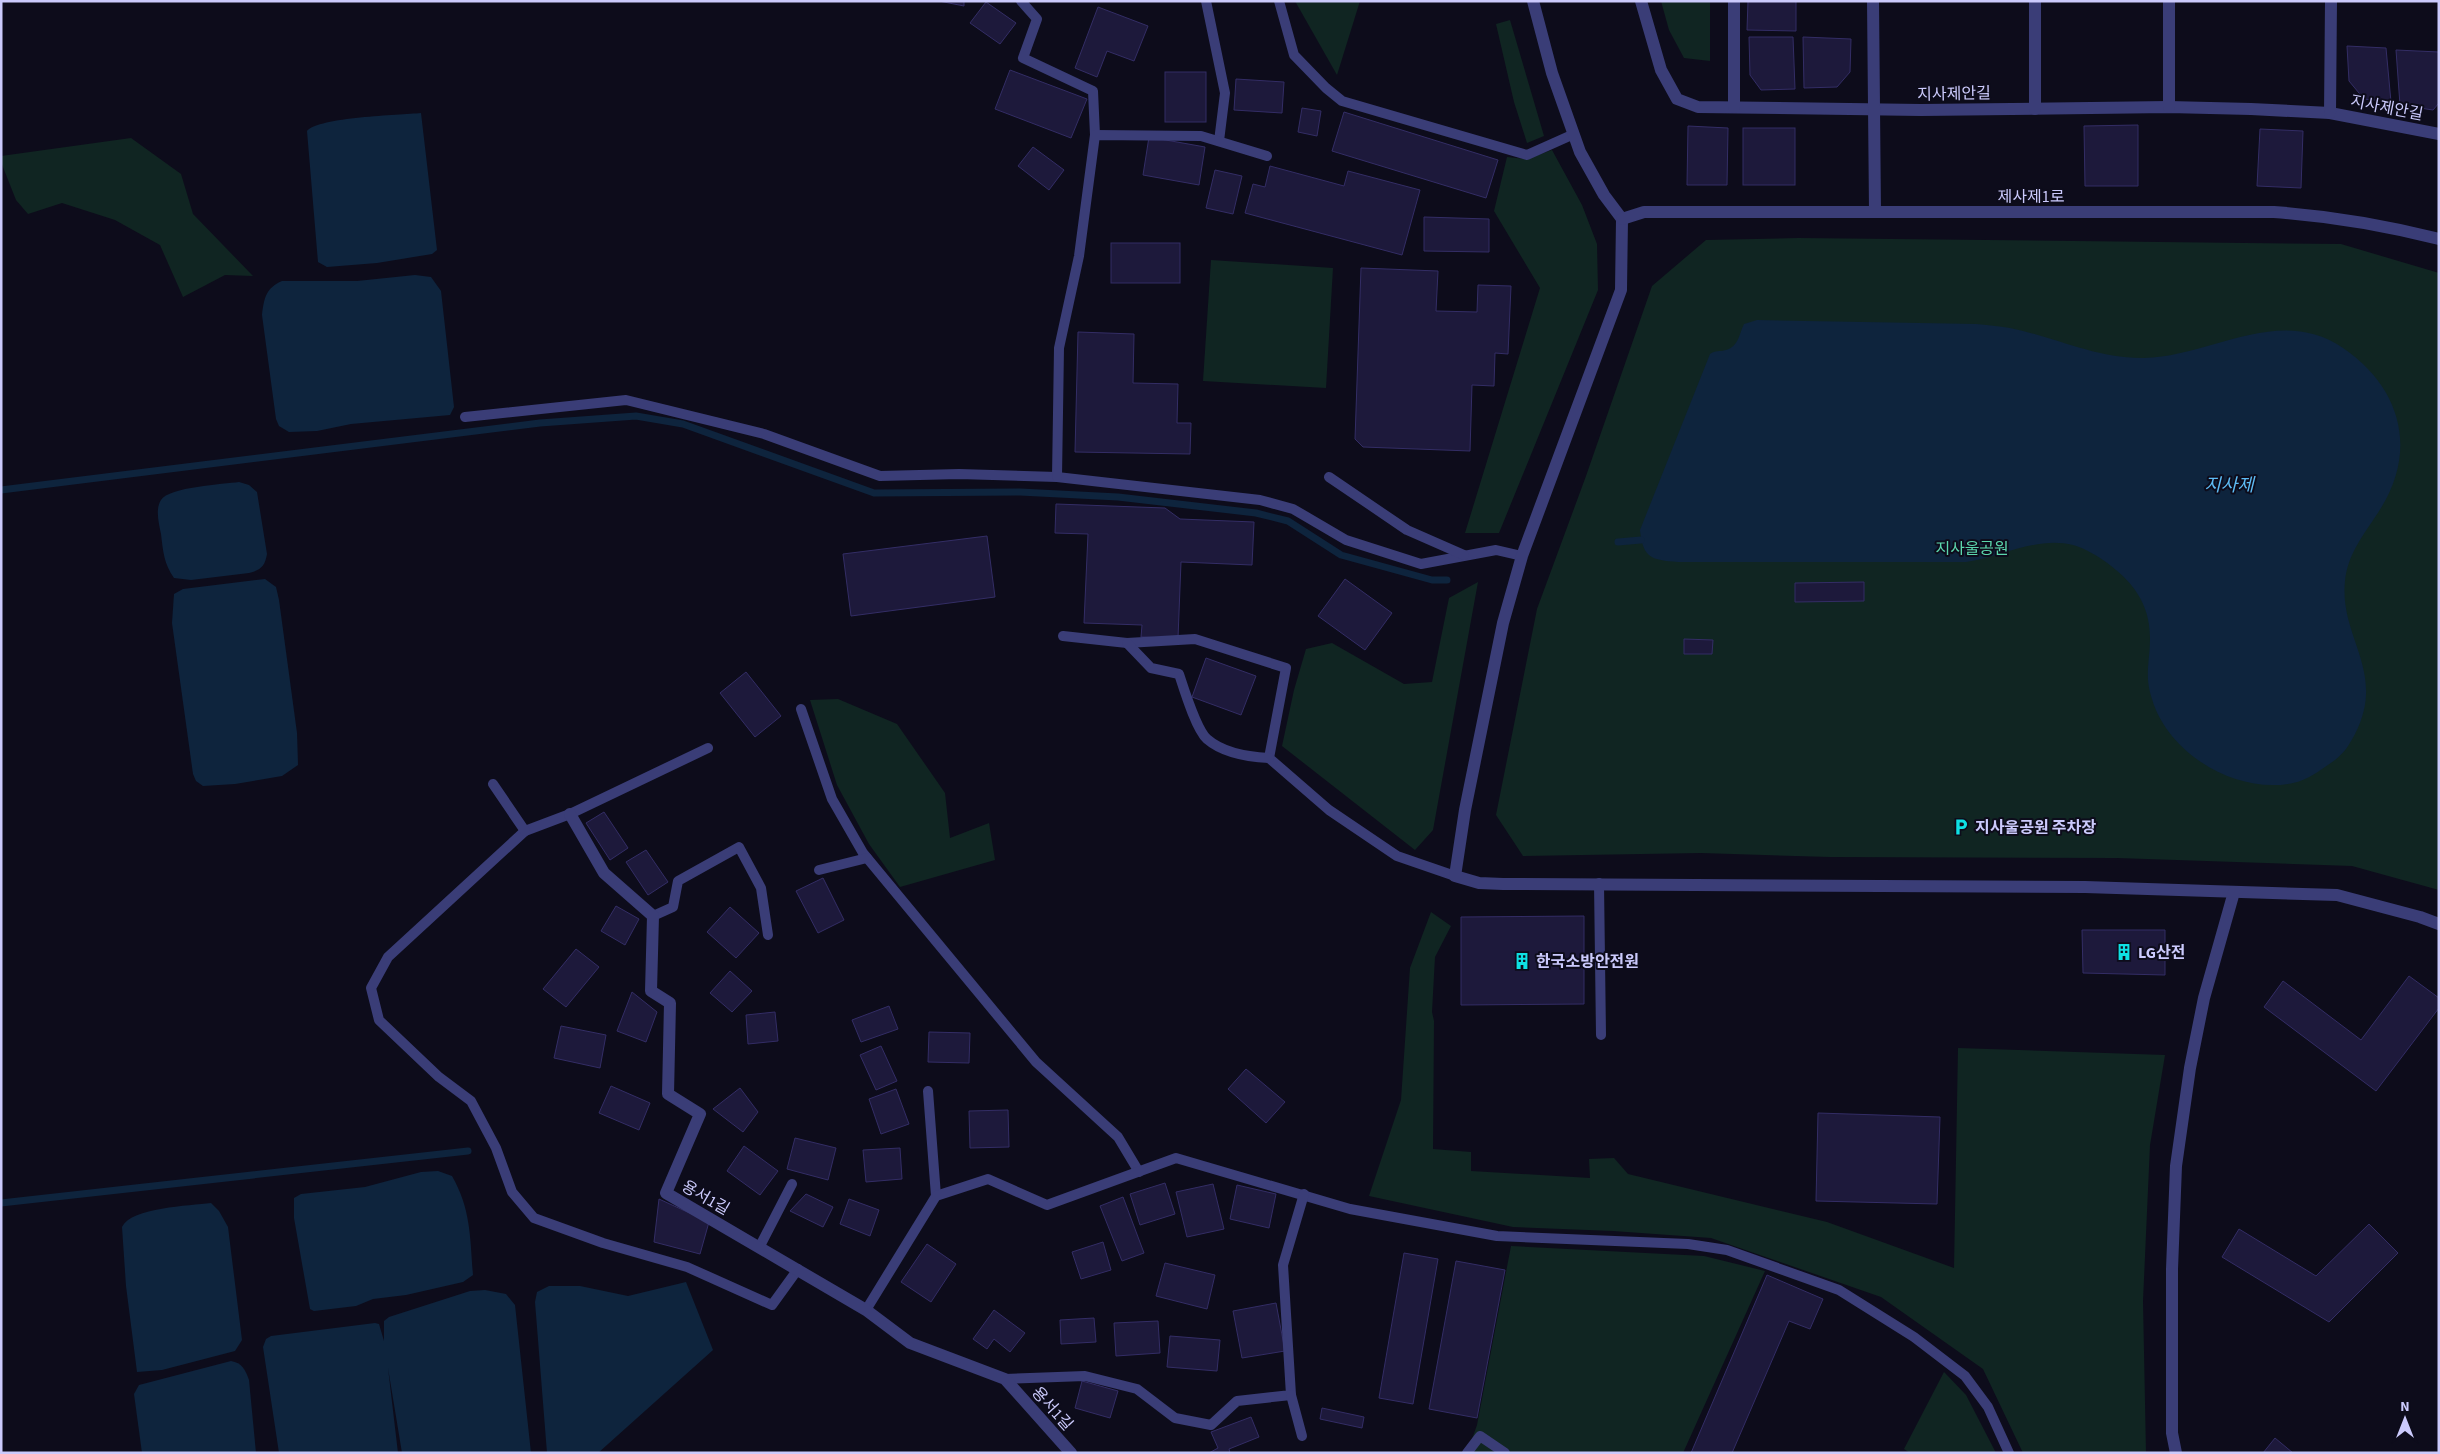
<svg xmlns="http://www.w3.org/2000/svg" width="2440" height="1454" viewBox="0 0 2440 1454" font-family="'Source Sans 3','Noto Sans KR',sans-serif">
  <rect width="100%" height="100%" fill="#0d0c1b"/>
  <g fill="#102522">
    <path d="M1295,1H1360L1337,75Z"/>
    <path d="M1661,1H1710V61L1684,58L1669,30Z"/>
    <path d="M1510,20L1544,136L1527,143L1514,102L1496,24Z"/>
    <path d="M131,138L181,174L193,214L253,276L225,275L183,297L160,245L115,220L62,203L28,214L16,200L1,162V156Z"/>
    <path d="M1552,150L1582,205L1597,244L1598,290L1499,533H1465L1540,288L1494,211L1507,157L1527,159Z"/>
    <path d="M1798,238L2341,244L2439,273V890L2352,866L2117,858L1830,857L1701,853L1523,856L1496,815L1537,609L1586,476L1652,286L1706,240Z"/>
    <path d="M1211,260L1333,268L1326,388L1203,381Z"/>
    <path d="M1478,582L1433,830L1415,850L1282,746L1294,690L1306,649L1332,643L1404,684L1432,682L1449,598Z"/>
    <path d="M838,699L897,724L945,793L950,838L989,823L995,860L900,887L869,844L837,785L810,700Z"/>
    <path d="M1431,912L1451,926L1435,957L1432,1012L1434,1021L1433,1149L1471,1152V1171L1590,1178L1589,1159L1614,1158L1628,1174L1827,1222L1954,1268L1958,1048L2165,1055L2150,1145L2143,1301L2146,1453H2023L1983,1369L1881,1297L1711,1238L1613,1231L1513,1227L1369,1196L1401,1100L1410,968Z"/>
    <path d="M1511,1246L1704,1256L1765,1271L1683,1453H1467L1477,1425Z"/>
    <path d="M1944,1372L1966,1395L1996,1453H1910L1904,1449Z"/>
  </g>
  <g fill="#0e243d">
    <path d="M421,113L437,250L432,254L377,263L327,267L318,262L307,131C319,117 399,115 421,113Z"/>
    <path d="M415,275L431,277L441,291L454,407L450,415L351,424L317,431L289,432L279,426L276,419L262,315C264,298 266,288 282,281H357Z"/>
    <path d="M1757,320L1976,324C1987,325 1999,326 2010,328C2055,337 2097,359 2144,358C2210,357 2279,304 2343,348C2400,387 2418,448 2381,508C2366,532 2348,552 2345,581C2339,638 2387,671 2355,734C2349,745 2345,752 2335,760C2322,769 2308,780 2293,783C2237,795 2168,754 2152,699C2144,675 2150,662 2150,638C2150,603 2132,580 2103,560C2094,554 2084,548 2073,545C2037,536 2001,557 1966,562H1678C1651,560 1643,558 1640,530L1710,354C1715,350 1720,352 1726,350C1739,346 1739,334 1744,324Z"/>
    <path d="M239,482L249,485L257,492L267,554C265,566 261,570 249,573L191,580L174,578C164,564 163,551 161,534C159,524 155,509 161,500C169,487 224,484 239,482Z"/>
    <path d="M265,579L276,587L279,600L297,733L298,765L282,776L235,784L203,786L196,781L193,774L172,623L174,594L183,589Z"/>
    <path d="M438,1171L452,1176C471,1209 470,1238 473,1275L463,1282L406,1295L373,1299L356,1306L314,1311L310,1309L294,1218V1198L301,1194L365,1187L421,1172Z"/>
    <path d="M211,1203L219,1211L228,1227L242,1340L235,1351L162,1370L137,1372L126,1286L122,1227C132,1207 189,1206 211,1203Z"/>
    <path d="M686,1282L713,1350L598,1453H547L535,1302L537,1292L549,1286H580L628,1296Z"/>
    <path d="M485,1290L506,1294L515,1305L531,1453H402L388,1368L398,1453H279L263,1347L266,1339L271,1336L375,1323L379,1324L384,1341V1321L389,1317L470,1291Z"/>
    <path d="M231,1361C242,1363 245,1369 249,1380L256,1453H142L134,1394L139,1385Z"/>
  </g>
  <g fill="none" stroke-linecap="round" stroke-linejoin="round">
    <g stroke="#0e243d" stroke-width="7">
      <path d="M1,490L540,423L636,416L683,424L874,493L1020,492L1118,497L1256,513L1288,521L1341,555L1432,580H1447"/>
      <path d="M1618,542L1641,540"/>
      <path d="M1,1203L468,1151"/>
    </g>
  </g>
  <g fill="#1d193b" stroke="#332d65">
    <path d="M939,1H964V6Z"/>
    <path d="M1748,1H1796V31L1747,30Z"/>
    <path d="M986,2L1016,23L1000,44L970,23Z"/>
    <path d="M1098,7L1148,26L1134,61L1107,51L1097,77L1075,68Z"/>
    <path d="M1749,37H1793L1795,89L1761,90L1750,75Z"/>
    <path d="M1803,37L1851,39L1850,72L1837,87L1804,88Z"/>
    <path d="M2347,46L2386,48L2391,102L2364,99L2349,81Z"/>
    <path d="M2396,50L2439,52V103L2433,110L2400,105Z"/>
    <path d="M1010,70L1087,99L1071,138L995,109Z"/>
    <rect x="1165" y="72" width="41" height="50"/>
    <path d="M1236,79L1284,82L1282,113L1234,110Z"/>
    <path d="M1302,108L1321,111L1317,136L1298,132Z"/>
    <path d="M1344,112L1498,160L1486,198L1332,151Z"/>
    <path d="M2138,125V186H2085L2084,126Z"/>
    <path d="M1688,126L1728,128L1727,185H1687Z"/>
    <rect x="1743" y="128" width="52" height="57"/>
    <path d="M2260,129L2303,131L2301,188L2257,186Z"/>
    <path d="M1149,137L1205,147L1199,185L1143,175Z"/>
    <path d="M1033,147L1064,170L1049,190L1018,166Z"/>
    <path d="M1270,166L1344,186L1348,171L1420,190L1402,255L1245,213L1253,184L1265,187Z"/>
    <path d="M1215,170L1242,176L1233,214L1206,208Z"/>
    <path d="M1424,217L1489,219V252L1424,251Z"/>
    <rect x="1111" y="243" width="69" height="40"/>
    <path d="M1361,268L1438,271L1436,311L1477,312L1478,285L1511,286L1508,354L1495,353L1494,386L1472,385L1470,451L1363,447L1355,439Z"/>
    <path d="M1078,332L1134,334L1133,383L1178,384L1177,423H1191L1190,454L1075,452Z"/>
    <path d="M1056,504L1165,508L1180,519L1254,522L1252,565L1181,562L1178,638L1141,637L1142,625L1084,623L1088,534L1055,533Z"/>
    <path d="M987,536L995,597L851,616L843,554Z"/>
    <path d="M1345,579L1392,613L1365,650L1318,616Z"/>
    <path d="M1864,582V601L1795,602V583Z"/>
    <path d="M1684,639L1713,640L1712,654H1684Z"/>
    <path d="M1206,658L1256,676L1241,715L1192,697Z"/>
    <path d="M746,672L781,716L755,737L720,693Z"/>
    <path d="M604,812L628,848L610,860L586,823Z"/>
    <path d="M646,850L668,882L648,895L626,862Z"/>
    <path d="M823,878L844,920L818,933L796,891Z"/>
    <path d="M616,906L639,919L625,945L601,931Z"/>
    <path d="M730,907L759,933L736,958L707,932Z"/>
    <path d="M1584,916V1004L1461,1005V917Z"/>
    <path d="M2082,930H2165V975L2083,973Z"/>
    <path d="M576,949L599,967L566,1007L543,989Z"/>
    <path d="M730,971L752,991L732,1012L710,993Z"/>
    <path d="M2409,976L2439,998V1008L2376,1091L2264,1007L2283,981L2361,1040Z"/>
    <path d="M632,992L657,1012L646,1042L617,1031Z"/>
    <path d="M889,1006L898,1029L861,1042L852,1020Z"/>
    <path d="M775,1012L778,1041L748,1044L746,1015Z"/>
    <path d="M561,1026L606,1035L600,1068L554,1058Z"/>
    <path d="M929,1032L970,1033L969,1063L928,1062Z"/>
    <path d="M881,1046L897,1081L876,1090L860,1055Z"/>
    <path d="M1246,1069L1285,1102L1266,1123L1228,1089Z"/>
    <path d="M611,1086L650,1103L639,1130L599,1113Z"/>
    <path d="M740,1088L758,1112L743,1132L713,1109Z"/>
    <path d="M896,1089L909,1124L881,1134L869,1099Z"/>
    <path d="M1008,1110L1009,1147L970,1148L969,1111Z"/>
    <path d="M1818,1113L1940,1117L1937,1204L1816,1201Z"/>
    <path d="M795,1138L836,1148L828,1180L787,1169Z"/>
    <path d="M744,1146L778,1171L760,1195L727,1171Z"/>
    <path d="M900,1148L902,1179L866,1182L863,1150Z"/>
    <path d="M1165,1183L1175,1214L1140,1225L1130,1194Z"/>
    <path d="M1213,1184L1224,1229L1187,1237L1176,1192Z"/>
    <path d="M1237,1185L1276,1194L1269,1228L1230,1219Z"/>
    <path d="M806,1194L833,1207L823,1227L790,1211Z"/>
    <path d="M1123,1197L1144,1253L1122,1261L1100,1206Z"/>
    <path d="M659,1199L709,1222L700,1254L654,1242Z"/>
    <path d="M849,1199L879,1210L870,1236L840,1224Z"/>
    <path d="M2369,1224L2398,1253L2329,1322L2222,1257L2239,1229L2316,1276Z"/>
    <path d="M1103,1242L1111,1270L1081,1279L1072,1252Z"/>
    <path d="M927,1244L956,1264L931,1302L901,1282Z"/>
    <path d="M1404,1253L1438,1259L1413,1404L1379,1398Z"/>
    <path d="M1456,1261L1505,1270L1477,1418L1429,1409Z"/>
    <path d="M1165,1263L1215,1275L1207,1309L1156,1296Z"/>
    <path d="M1767,1275L1823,1299L1810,1329L1789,1321L1732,1453H1691Z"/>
    <path d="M1276,1303L1285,1351L1242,1358L1233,1311Z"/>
    <path d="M994,1310L1025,1333L1010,1352L994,1339L987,1349L973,1339Z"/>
    <path d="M1094,1318L1096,1342L1061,1344L1060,1320Z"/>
    <path d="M1158,1321L1160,1353L1116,1356L1114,1323Z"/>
    <path d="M1170,1336L1220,1340L1217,1371L1167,1367Z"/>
    <path d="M1082,1381L1118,1391L1110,1418L1075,1408Z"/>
    <path d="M1322,1408L1364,1417L1362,1428L1320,1419Z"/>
    <path d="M1251,1417L1259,1437L1229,1449L1230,1453H1209L1218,1448L1211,1432Z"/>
    <path d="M2275,1438L2293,1453H2263Z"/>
  </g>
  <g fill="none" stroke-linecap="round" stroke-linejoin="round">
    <g stroke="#3a3d77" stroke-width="10">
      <path d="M1021,1L1037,19L1023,58L1093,91L1095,135"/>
      <path d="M1206,1L1225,93L1219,141"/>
      <path d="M1279,1L1294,55L1326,88L1342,101L1527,155L1574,134"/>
      <path d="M465,417L626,400L764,434L880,476L959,474L1057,477L1260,500L1293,509L1346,540L1421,564L1496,550L1522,556"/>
      <path d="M1057,477L1059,348L1079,256L1095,135L1201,136L1267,156"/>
      <path d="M1329,477L1407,530L1464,555"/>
      <path d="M1063,636L1127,643L1195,639L1286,668L1269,758L1329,810L1397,856L1455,876"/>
      <path d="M1127,643L1151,668L1179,674C1184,689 1196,729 1207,739C1223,753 1249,757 1269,758"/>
      <path d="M801,709L832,799L863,853L1036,1062L1118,1137L1139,1172"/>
      <path d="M708,748L570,814L525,831L388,957L371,988L379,1020L439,1077L471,1101L496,1148L512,1192L534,1218L603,1243L687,1267L772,1305L798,1269"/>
      <path d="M493,784L525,831"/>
      <path d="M819,870L867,858"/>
      <path d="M1599,883L1601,1035"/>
      <path d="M653,916L673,907L678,881L739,847L761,888L768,935"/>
      <path d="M928,1091L936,1196"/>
      <path d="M760,1246L792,1184"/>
      <path d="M866,1310L936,1196L988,1179L1047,1205L1176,1158L1350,1209L1497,1236L1688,1244L1727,1250L1839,1290L1914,1337L1965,1376L1988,1407L2009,1453"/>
      <path d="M1005,1379L1085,1376L1137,1389L1175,1418L1211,1425L1237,1401L1291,1395L1283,1265L1304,1194"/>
      <path d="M1291,1395L1302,1436"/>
      <path d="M1467,1453L1480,1436L1505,1453"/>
    </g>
    <g stroke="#3a3d77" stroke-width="12">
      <path d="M1533,1L1552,73L1580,152L1604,195L1622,219L1621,290L1522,556L1503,623L1465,810L1455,876L1479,883L1503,884L2085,887L2337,895L2420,917L2439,924"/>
      <path d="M1641,1L1661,70L1677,99L1698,107L1921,110L2169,107L2251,109L2330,113L2439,134"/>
      <path d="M1734,1V107"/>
      <path d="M1873,1L1875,212"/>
      <path d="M2169,1V107"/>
      <path d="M2035,109V1"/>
      <path d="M2330,113L2331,1"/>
      <path d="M1622,219L1644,212H2274C2330,216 2384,225 2439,239"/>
      <path d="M570,814L604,873L653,916L651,991L670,1003L668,1094L700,1114L666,1193L866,1310L910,1343L1005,1379L1071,1453"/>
      <path d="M2176,1453L2172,1433V1269L2176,1166L2190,1068L2204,998L2234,892"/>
    </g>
  </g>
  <defs>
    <g id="parking-bare" transform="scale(1.35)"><path d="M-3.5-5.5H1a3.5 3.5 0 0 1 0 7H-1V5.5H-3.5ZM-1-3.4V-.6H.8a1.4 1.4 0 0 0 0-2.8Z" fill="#0ee0e3" stroke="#0d0c1b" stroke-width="2.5" paint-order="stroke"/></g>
    <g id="building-bare" transform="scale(1.35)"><path d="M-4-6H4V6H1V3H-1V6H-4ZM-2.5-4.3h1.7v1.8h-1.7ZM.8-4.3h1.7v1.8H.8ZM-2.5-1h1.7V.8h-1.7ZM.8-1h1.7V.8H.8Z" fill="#0ee0e3" stroke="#0d0c1b" stroke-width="2.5" paint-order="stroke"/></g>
  </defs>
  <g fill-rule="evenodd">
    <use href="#parking-bare" x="1961" y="827"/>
    <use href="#building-bare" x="2124" y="952"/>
    <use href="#building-bare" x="1522" y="961"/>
  </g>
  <g text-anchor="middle" stroke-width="4" stroke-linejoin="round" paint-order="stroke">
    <g font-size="16" fill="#cbcafc" stroke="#0d0c1b">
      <text transform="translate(1954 93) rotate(-1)" y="6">지사제안길</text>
      <text transform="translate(2387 107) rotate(11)" y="6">지사제안길</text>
      <text x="2031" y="202">제사제1로</text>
      <text transform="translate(706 1197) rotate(30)" y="6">용서1길</text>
      <text transform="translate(1053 1408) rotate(48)" y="6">용서1길</text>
    </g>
    <g font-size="16" fill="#5cd6ad" stroke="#0d0c1b">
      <text x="1972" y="554">지사울공원</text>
    </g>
    <g font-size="16" font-weight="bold" fill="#cbcafc" stroke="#0d0c1b" text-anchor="start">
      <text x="1975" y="833">지사울공원 주차장</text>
      <text x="2138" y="958">LG산전</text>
      <text x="1536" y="967">한국소방안전원</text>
    </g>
    <g font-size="18" font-style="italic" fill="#5ebcf5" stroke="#0d0c1b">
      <text x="2229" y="491">지사제</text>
    </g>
  </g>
  <rect width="2440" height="1454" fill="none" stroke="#cbcafc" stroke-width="5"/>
  <g transform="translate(2405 1419)" stroke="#0d0c1b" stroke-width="4" paint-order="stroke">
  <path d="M0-4L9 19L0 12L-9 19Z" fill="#cbcafc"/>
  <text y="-8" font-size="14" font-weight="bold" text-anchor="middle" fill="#cbcafc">N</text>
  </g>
</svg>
